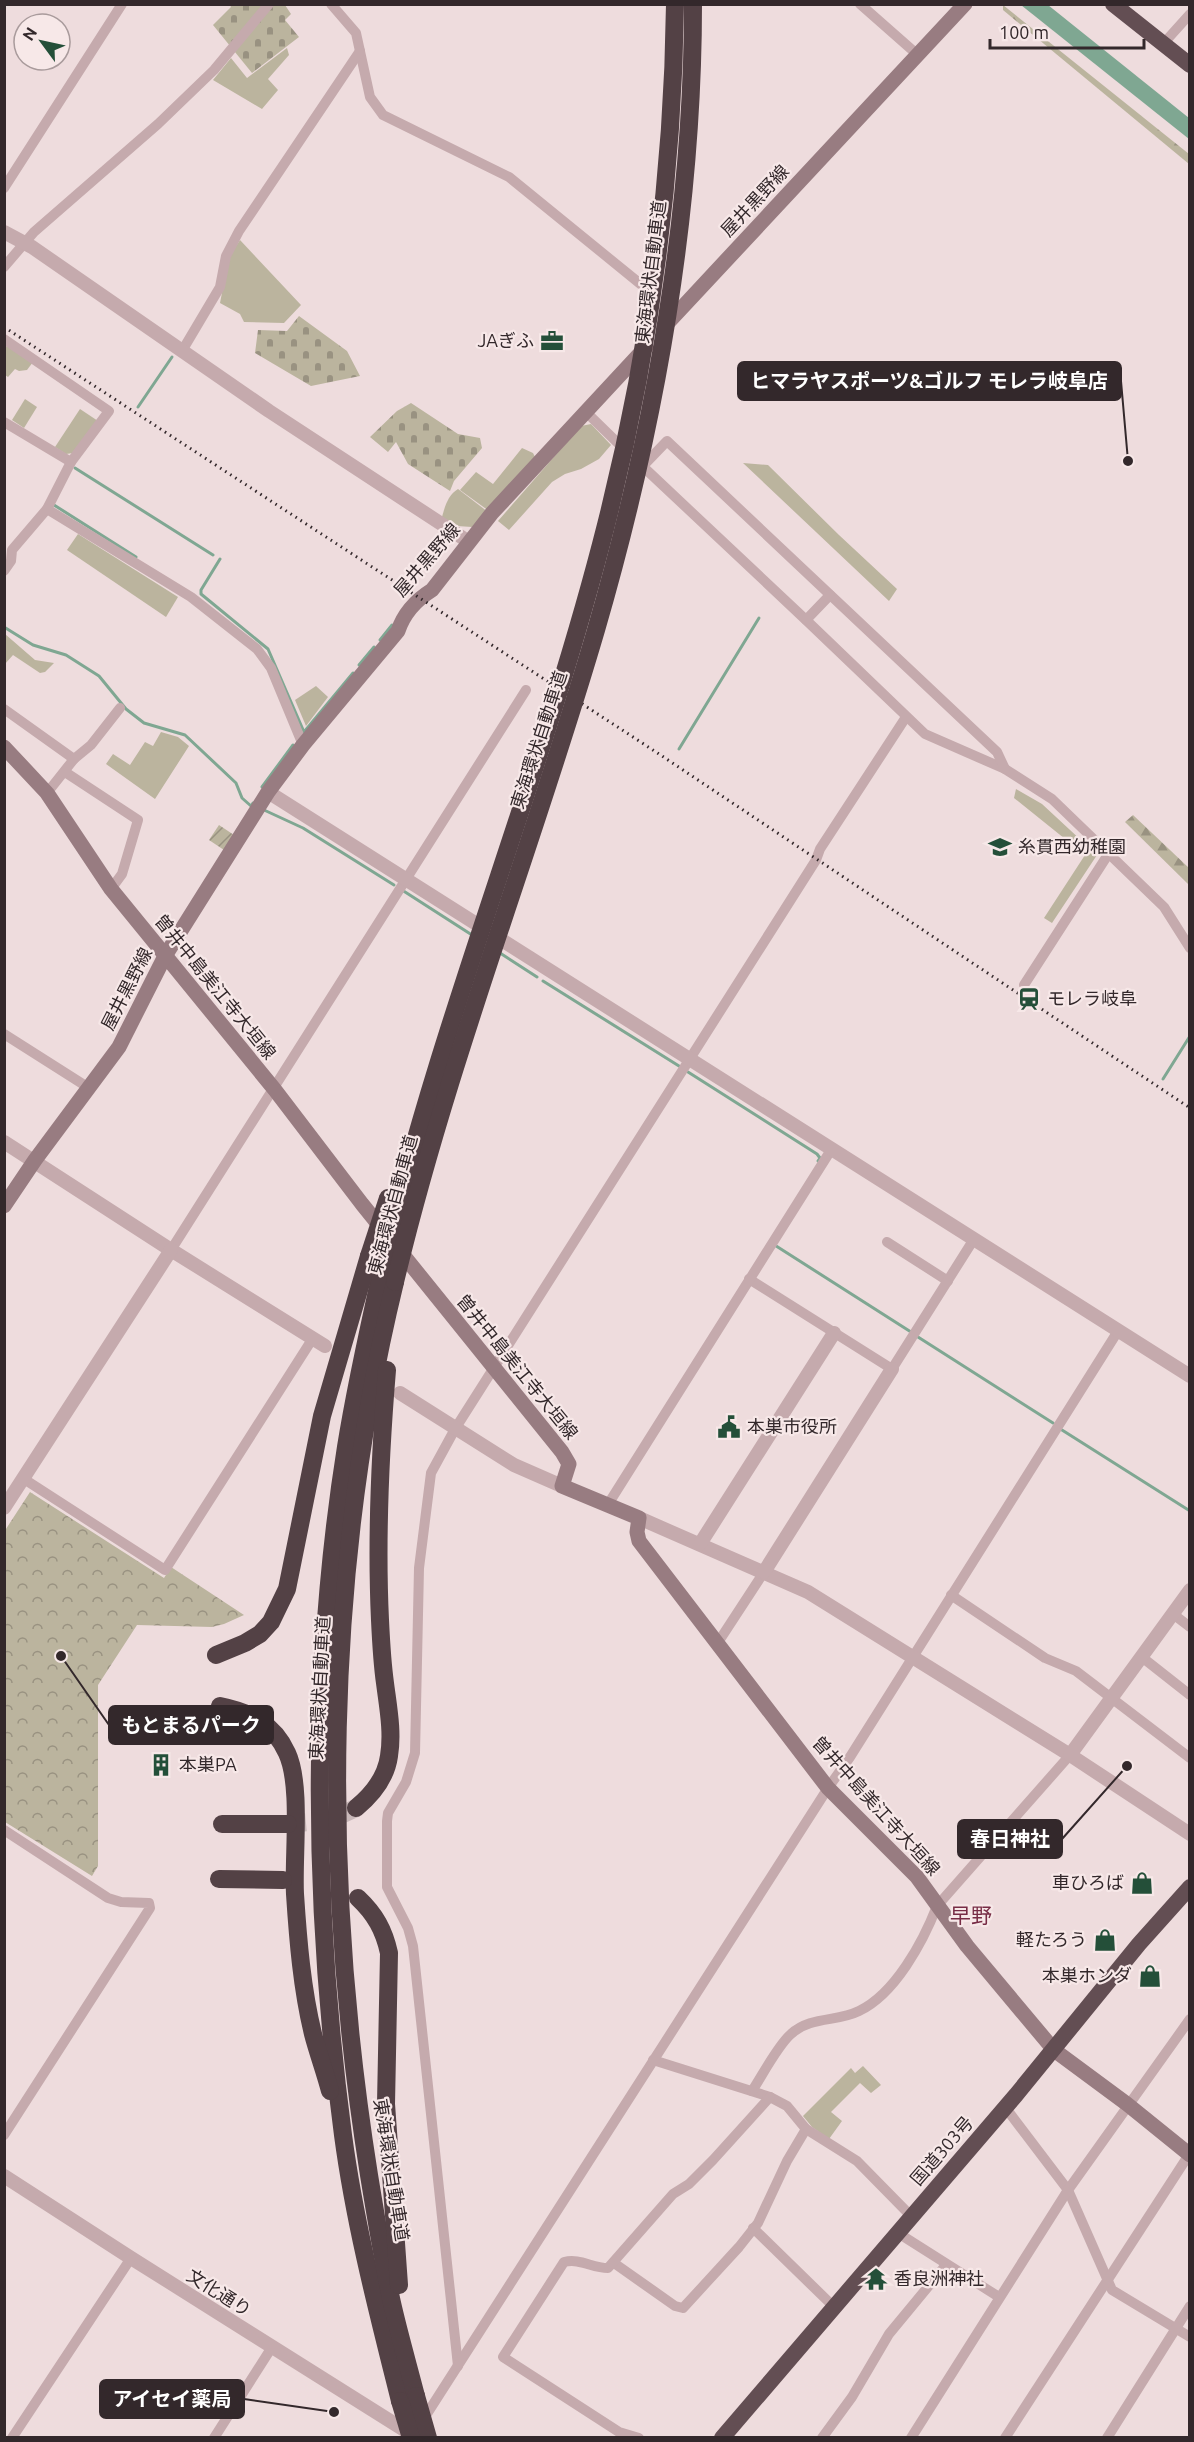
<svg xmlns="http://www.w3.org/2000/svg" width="1194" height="2442" viewBox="0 0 1194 2442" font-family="Ubuntu,'Noto Sans JP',sans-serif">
  <defs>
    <pattern id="forest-firs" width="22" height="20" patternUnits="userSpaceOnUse" patternTransform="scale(1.5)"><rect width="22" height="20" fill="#bbb49e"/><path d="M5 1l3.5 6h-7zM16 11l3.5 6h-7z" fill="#999281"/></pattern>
    <pattern id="cemetery-stones" width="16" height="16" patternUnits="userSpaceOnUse" patternTransform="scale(1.5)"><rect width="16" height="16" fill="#bbb49e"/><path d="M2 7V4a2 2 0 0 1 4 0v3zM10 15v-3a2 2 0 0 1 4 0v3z" fill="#999281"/></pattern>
    <pattern id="park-crowns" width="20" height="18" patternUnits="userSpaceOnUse" patternTransform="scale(1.5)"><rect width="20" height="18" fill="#bbb49e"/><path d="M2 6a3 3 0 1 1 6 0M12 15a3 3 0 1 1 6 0" fill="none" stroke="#999281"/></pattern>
    <pattern id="garden-furrows" width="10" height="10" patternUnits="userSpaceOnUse" patternTransform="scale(1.5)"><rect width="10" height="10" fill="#bbb49e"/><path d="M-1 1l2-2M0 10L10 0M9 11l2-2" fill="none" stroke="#999281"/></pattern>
  </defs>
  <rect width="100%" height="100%" fill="#eedcdd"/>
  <g fill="#bbb49e">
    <path d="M287,48L289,55L268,79L278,90L262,109L213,80L231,58L247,78Z"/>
    <path d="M240,240L301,305L284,323L244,322L240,314L220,303L229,257Z"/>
    <path d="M7,345L33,362L27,370L19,371L15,369L8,377L5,375V349Z"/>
    <path d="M25,399L37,407L24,428L12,420Z"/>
    <path d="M80,409L98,421L73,453L66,454L55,447Z"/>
    <path d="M591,424L611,445L599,459L581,469L565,474L552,482L509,530L498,521L581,426Z"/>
    <path d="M522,448L533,453L535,457L489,511L460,490L476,472L493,484Z"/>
    <path d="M743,463L768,465L839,535L897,589L889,601Z"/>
    <path d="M458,489L488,512L472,527L457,526L442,517C445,506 448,495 458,489Z"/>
    <path d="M78,534L178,597L166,617L67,550Z"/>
    <path d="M5,634L35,660L54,663L45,672L40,673L13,655L5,664Z"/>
    <path d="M316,686L328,697L306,726L295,700Z"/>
    <path d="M161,732L178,737L189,746L155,799L106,764L113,754L130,765L145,742L153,746Z"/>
    <path d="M1016,789L1042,804L1097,855L1052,923L1044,918L1085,855L1014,798Z"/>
    <path d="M863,2066L881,2085L871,2093L860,2083L831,2112L842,2121L829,2139L812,2127L803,2116L851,2068L855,2073Z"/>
  </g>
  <g fill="url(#forest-firs)">
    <path d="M1003,5L1189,154V164L1003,10Z"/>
    <path d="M1133,815L1189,868V885L1125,822Z"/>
  </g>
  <g fill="url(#cemetery-stones)">
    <path d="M230,5H285L291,14L285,20L299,37L252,73L213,25L231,7Z"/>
    <path d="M299,316L347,351L360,376L311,386L255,353L258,330L287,331Z"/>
    <path d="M411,403L458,434L480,438L482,448L454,481L450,491L408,464L396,442L388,452L370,437L397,411Z"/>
  </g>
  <path fill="url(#park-crowns)" d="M30,1492L164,1578L171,1567L244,1615L224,1624L212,1627L137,1625L98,1685V1866L92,1876L5,1822L4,1532Z"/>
  <path fill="url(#garden-furrows)" d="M219,825L234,835L224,850L209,840Z"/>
  <path fill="#7fa792" d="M1021,5H1048L1189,118V139Z"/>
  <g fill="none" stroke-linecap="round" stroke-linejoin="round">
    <g stroke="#7fa792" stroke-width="3">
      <path d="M138,407L172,357"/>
      <path d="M75,468L213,555"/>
      <path d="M54,505L136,557"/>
      <path d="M220,559L201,590V594L268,649L304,732L353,673"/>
      <path d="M4,627L33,645L66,655L99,676L126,709L144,723L185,735L236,783L242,798L251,806L253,803"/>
      <path d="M380,640L392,625"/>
      <path d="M359,665L374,647"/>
      <path d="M679,749L759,618"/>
      <path d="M262,787L293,745"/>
      <path d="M264,810L303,828L394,885"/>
      <path d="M402,890L472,935"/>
      <path d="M500,953L537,977"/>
      <path d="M543,981L679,1066"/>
      <path d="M688,1072L817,1154L820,1158L818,1161"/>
      <path d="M1163,1079L1190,1036"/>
      <path d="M773,1244L911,1332"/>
      <path d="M918,1337L1053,1423"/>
      <path d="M1062,1430L1190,1511"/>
    </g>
    <path stroke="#c9b8b9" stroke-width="18" stroke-dasharray="18 9" stroke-linecap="butt" d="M288,1824L330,1820L356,1808"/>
    <g stroke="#c5aaad" stroke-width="10">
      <path d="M331,4L356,33L370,97L383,115L509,177L654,295"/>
      <path d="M860,4L919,56"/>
      <path d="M1163,44L1190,14"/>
      <path d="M4,188L122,4"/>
      <path d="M4,267L34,232L158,124L214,70L269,4"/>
      <path d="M4,339L109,411L71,462L47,509L12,550L11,561L4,571"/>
      <path d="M182,351L220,287L226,256L239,231L360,51"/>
      <path d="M586,412L626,451"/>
      <path d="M4,422L71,462"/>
      <path d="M637,461L806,620L925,734L1005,769L1052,799L1164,907L1190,948"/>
      <path d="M642,467L667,441L997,752L1005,769"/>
      <path d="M47,509L191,597L257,649L271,668L303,745"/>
      <path d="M806,620L830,595"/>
      <path d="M4,709L74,759"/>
      <path d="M65,772L138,820L122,874L111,889"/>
      <path d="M47,793L74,759L91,745L120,708"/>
      <path d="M1024,985L1109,853"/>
      <path d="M4,1034L89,1088"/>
      <path d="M887,1242L948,1281"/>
      <path d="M171,1250L526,690"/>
      <path d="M749,1279L892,1369L974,1239"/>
      <path d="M24,1479L165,1570L313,1338"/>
      <path d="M607,1506L831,1150"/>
      <path d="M951,1595L1045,1658L1076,1671L1190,1758"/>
      <path d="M1173,1614L1190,1627"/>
      <path d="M717,1644L764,1572"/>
      <path d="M1143,1658L1190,1695"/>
      <path d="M4,1830L108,1898L121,1902L149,1903L150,1908L4,2135"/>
      <path d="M653,2060L770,2097L787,2106L806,2129L857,2161L911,2216"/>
      <path d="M752,2091C762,2076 778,2045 791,2034C811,2016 837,2022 859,2011C895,1994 923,1942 937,1906L1070,1755"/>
      <path d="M1005,2107L1068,2190L1112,2290L1190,2337"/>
      <path d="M753,2228L834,2307"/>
      <path d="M898,2233L999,2297"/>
      <path d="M614,2263L675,2306L683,2308L739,2247L758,2223L787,2161L806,2129"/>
      <path d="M458,2366L413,1946L408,1928L387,1887V1821L388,1813L406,1782L415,1753L419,1568L431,1473L455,1429L816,860L820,849L906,717"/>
      <path d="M423,2420L828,1788L850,1757L1118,1331"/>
      <path d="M12,2438L131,2258"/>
      <path d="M214,2438L272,2347"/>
      <path d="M639,2438L619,2432L503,2357L564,2262C580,2258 592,2268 608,2268L673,2194L689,2184L713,2160L770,2097"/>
      <path d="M822,2438L852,2397L889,2334L946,2265"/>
      <path d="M911,2438L1068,2190L1190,2019"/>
      <path d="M1005,2438L1190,2153"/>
      <path d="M1107,2438L1190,2306"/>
    </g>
    <g stroke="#c5aaad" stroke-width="14">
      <path d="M4,232L32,247L269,411L469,542"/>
      <path d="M268,792L1190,1376"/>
      <path d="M4,1142L171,1250L325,1346"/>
      <path d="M400,1393L514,1465L562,1486"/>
      <path d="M4,1508L171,1250"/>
      <path d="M639,1518L808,1592L1070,1755"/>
      <path d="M700,1544L834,1333"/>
      <path d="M764,1572L892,1369"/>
      <path d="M1190,1590L1070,1755L1190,1834"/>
      <path d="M4,2176L131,2258L414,2436"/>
    </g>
    <g stroke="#987c81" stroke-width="15">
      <path d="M664,327L965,4"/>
      <path d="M4,747L47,793L111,889L275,1090L362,1204L562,1452L569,1464L562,1486L639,1518L637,1532L639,1541L828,1788L917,1877L967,1946L1054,2050L1127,2104L1190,2155"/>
      <path d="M4,1206L35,1160L119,1047L165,956L268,792L303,745L398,631C404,613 416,600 432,590L492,513L646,347"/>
    </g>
    <g stroke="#634e53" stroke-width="16">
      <path d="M1113,4L1190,65"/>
      <path d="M722,2438L1016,2095L1139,1944L1190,1887"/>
    </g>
    <g stroke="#534145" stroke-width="18">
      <path d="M384,1260C370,1322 356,1384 346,1447C310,1673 313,1909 343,2135C355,2225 378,2313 400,2401"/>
      <path d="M395,1282C324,1573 322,1880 369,2175C376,2218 383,2261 392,2303C399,2334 408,2365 416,2396"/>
      <path d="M216,1655L245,1643L260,1634L271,1622L287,1589L322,1416L369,1256"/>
      <path d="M220,1706C250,1712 274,1724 287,1753C302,1785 293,1856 295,1894C298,1940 302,1989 313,2034C318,2053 325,2072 330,2091"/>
      <path d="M356,1808C373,1794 386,1778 389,1756C393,1732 388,1707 385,1683C382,1662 381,1641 380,1620C376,1536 380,1454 387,1370"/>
      <path d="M222,1824H288"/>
      <path d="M219,1879L283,1880"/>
      <path d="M358,1898C375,1914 384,1930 389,1953L386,2104L399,2285"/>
    </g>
    <path stroke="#33282b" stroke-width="3" stroke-dasharray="1.5 4.5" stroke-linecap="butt" d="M4,327L656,752L1190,1108"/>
    <g stroke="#534145" stroke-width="18">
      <path d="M369,1256L388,1198"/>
      <path d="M384,1260C443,1011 543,774 606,525C649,355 673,180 675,4"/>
      <path d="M395,1282C448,1060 532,849 596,630C655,427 693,216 693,4"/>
      <path d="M416,2396L428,2438"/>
      <path d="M400,2401L411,2438"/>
    </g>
  </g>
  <defs>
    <g id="office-bare" transform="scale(1.8)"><path d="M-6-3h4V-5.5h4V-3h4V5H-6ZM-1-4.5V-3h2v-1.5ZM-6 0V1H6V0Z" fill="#244f39" stroke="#f7e8e8" stroke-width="2.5" paint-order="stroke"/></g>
    <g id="school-bare" transform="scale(1.8)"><path d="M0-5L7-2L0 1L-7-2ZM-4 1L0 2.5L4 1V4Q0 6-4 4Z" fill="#244f39" stroke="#f7e8e8" stroke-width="2.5" paint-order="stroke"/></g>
    <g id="station-bare" transform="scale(1.8)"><path d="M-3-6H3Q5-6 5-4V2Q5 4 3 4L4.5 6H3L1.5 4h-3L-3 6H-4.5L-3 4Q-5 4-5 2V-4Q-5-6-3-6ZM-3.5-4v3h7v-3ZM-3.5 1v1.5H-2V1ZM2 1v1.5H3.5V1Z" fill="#244f39" stroke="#f7e8e8" stroke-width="2.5" paint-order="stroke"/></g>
    <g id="civic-bare" transform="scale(1.8)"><path d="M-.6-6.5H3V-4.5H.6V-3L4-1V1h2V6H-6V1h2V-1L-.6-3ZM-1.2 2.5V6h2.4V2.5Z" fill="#244f39" stroke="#f7e8e8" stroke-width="2.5" paint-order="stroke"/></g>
    <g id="building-bare" transform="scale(1.8)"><path d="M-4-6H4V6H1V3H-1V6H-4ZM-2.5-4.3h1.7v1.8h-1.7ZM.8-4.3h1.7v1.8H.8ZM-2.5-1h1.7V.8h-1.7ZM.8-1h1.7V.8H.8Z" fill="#244f39" stroke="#f7e8e8" stroke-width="2.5" paint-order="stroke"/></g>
    <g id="shop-bare" transform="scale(1.8)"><path d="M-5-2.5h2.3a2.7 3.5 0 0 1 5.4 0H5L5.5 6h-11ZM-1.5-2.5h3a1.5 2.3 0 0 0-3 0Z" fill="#244f39" stroke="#f7e8e8" stroke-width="2.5" paint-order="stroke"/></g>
    <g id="temple-bare" transform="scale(1.8)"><path d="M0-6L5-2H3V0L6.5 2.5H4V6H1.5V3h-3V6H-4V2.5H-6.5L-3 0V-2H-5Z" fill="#244f39" stroke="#f7e8e8" stroke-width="2.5" paint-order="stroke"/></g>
  </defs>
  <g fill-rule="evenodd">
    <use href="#office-bare" x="552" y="341"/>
    <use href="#school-bare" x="1000" y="847"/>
    <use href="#station-bare" x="1029" y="999"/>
    <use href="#civic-bare" x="729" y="1427"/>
    <use href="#building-bare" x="161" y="1765"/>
    <use href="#shop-bare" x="1142" y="1883"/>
    <use href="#shop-bare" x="1105" y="1940"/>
    <use href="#shop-bare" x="1150" y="1976"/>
    <use href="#temple-bare" x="876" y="2279"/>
  </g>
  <g text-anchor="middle" stroke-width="4.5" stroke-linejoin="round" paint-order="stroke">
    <g font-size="18" fill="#33282b" stroke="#f7e8e8">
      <text transform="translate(755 201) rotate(-47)" y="6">屋井黒野線</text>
      <text transform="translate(651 272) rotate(-83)" y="6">東海環状自動車道</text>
      <text transform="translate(427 560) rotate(-49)" y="6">屋井黒野線</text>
      <text transform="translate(539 740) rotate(-72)" y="6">東海環状自動車道</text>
      <text transform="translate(215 987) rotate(51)" y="6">曽井中島美江寺大垣線</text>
      <text transform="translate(127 989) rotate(-63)" y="6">屋井黒野線</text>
      <text transform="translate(393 1205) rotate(-75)" y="6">東海環状自動車道</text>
      <text transform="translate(517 1367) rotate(51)" y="6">曽井中島美江寺大垣線</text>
      <text transform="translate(320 1688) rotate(-87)" y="6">東海環状自動車道</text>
      <text transform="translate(876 1806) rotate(48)" y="6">曽井中島美江寺大垣線</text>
      <text transform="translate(942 2151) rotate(-49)" y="6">国道303号</text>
      <text transform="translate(391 2170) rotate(81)" y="6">東海環状自動車道</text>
      <text transform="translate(219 2293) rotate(32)" y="6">文化通り</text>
    </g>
    <g font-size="18" fill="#33282b" stroke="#f7e8e8" text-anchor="start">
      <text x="534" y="347" text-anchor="end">JAぎふ</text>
      <text x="1018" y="853">糸貫西幼稚園</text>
      <text x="1047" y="1005">モレラ岐阜</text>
      <text x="747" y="1433">本巣市役所</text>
      <text x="179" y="1771">本巣PA</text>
      <text x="1124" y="1889" text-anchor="end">車ひろば</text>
      <text x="1087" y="1946" text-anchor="end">軽たろう</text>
      <text x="1132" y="1982" text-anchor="end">本巣ホンダ</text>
      <text x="894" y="2285">香良洲神社</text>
    </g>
    <g font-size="21" fill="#772c45" stroke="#f7e8e8">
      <text x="971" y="1923">早野</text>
    </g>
  </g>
  <path fill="none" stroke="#33282b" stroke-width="2" d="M1128 461L1121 381M61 1656L109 1725M1127 1766L1062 1839M334 2412L244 2399"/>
  <g fill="#33282b" stroke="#f7e8e8" stroke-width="2">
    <circle cx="1128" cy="461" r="6"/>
    <circle cx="61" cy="1656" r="6"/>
    <circle cx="1127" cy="1766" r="6"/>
    <circle cx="334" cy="2412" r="6"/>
  </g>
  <g fill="#33282b" stroke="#33282b" stroke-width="2">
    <rect x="738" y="362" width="383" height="38" rx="6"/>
    <rect x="109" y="1706" width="164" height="38" rx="6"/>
    <rect x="958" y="1820" width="104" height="38" rx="6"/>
    <rect x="100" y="2380" width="144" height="38" rx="6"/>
  </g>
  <g font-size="20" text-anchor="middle" font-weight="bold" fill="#fff">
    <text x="929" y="388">ヒマラヤスポーツ&amp;ゴルフ モレラ岐阜店</text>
    <text x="191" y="1732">もとまるパーク</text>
    <text x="1010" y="1846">春日神社</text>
    <text x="172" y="2406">アイセイ薬局</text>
  </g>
  <rect width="1194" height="2442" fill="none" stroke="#33282b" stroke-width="12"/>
  <g transform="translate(42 42) rotate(303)"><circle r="28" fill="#f7e8e8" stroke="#a99b9c" stroke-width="1.5"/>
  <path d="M0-4.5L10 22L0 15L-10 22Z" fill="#244f39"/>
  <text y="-9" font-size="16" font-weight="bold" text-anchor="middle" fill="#33282b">N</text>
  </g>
  <path d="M990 39v9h154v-9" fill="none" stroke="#33282b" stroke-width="3"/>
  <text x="999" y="39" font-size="18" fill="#33282b" stroke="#f7e8e8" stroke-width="4.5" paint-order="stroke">100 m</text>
</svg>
